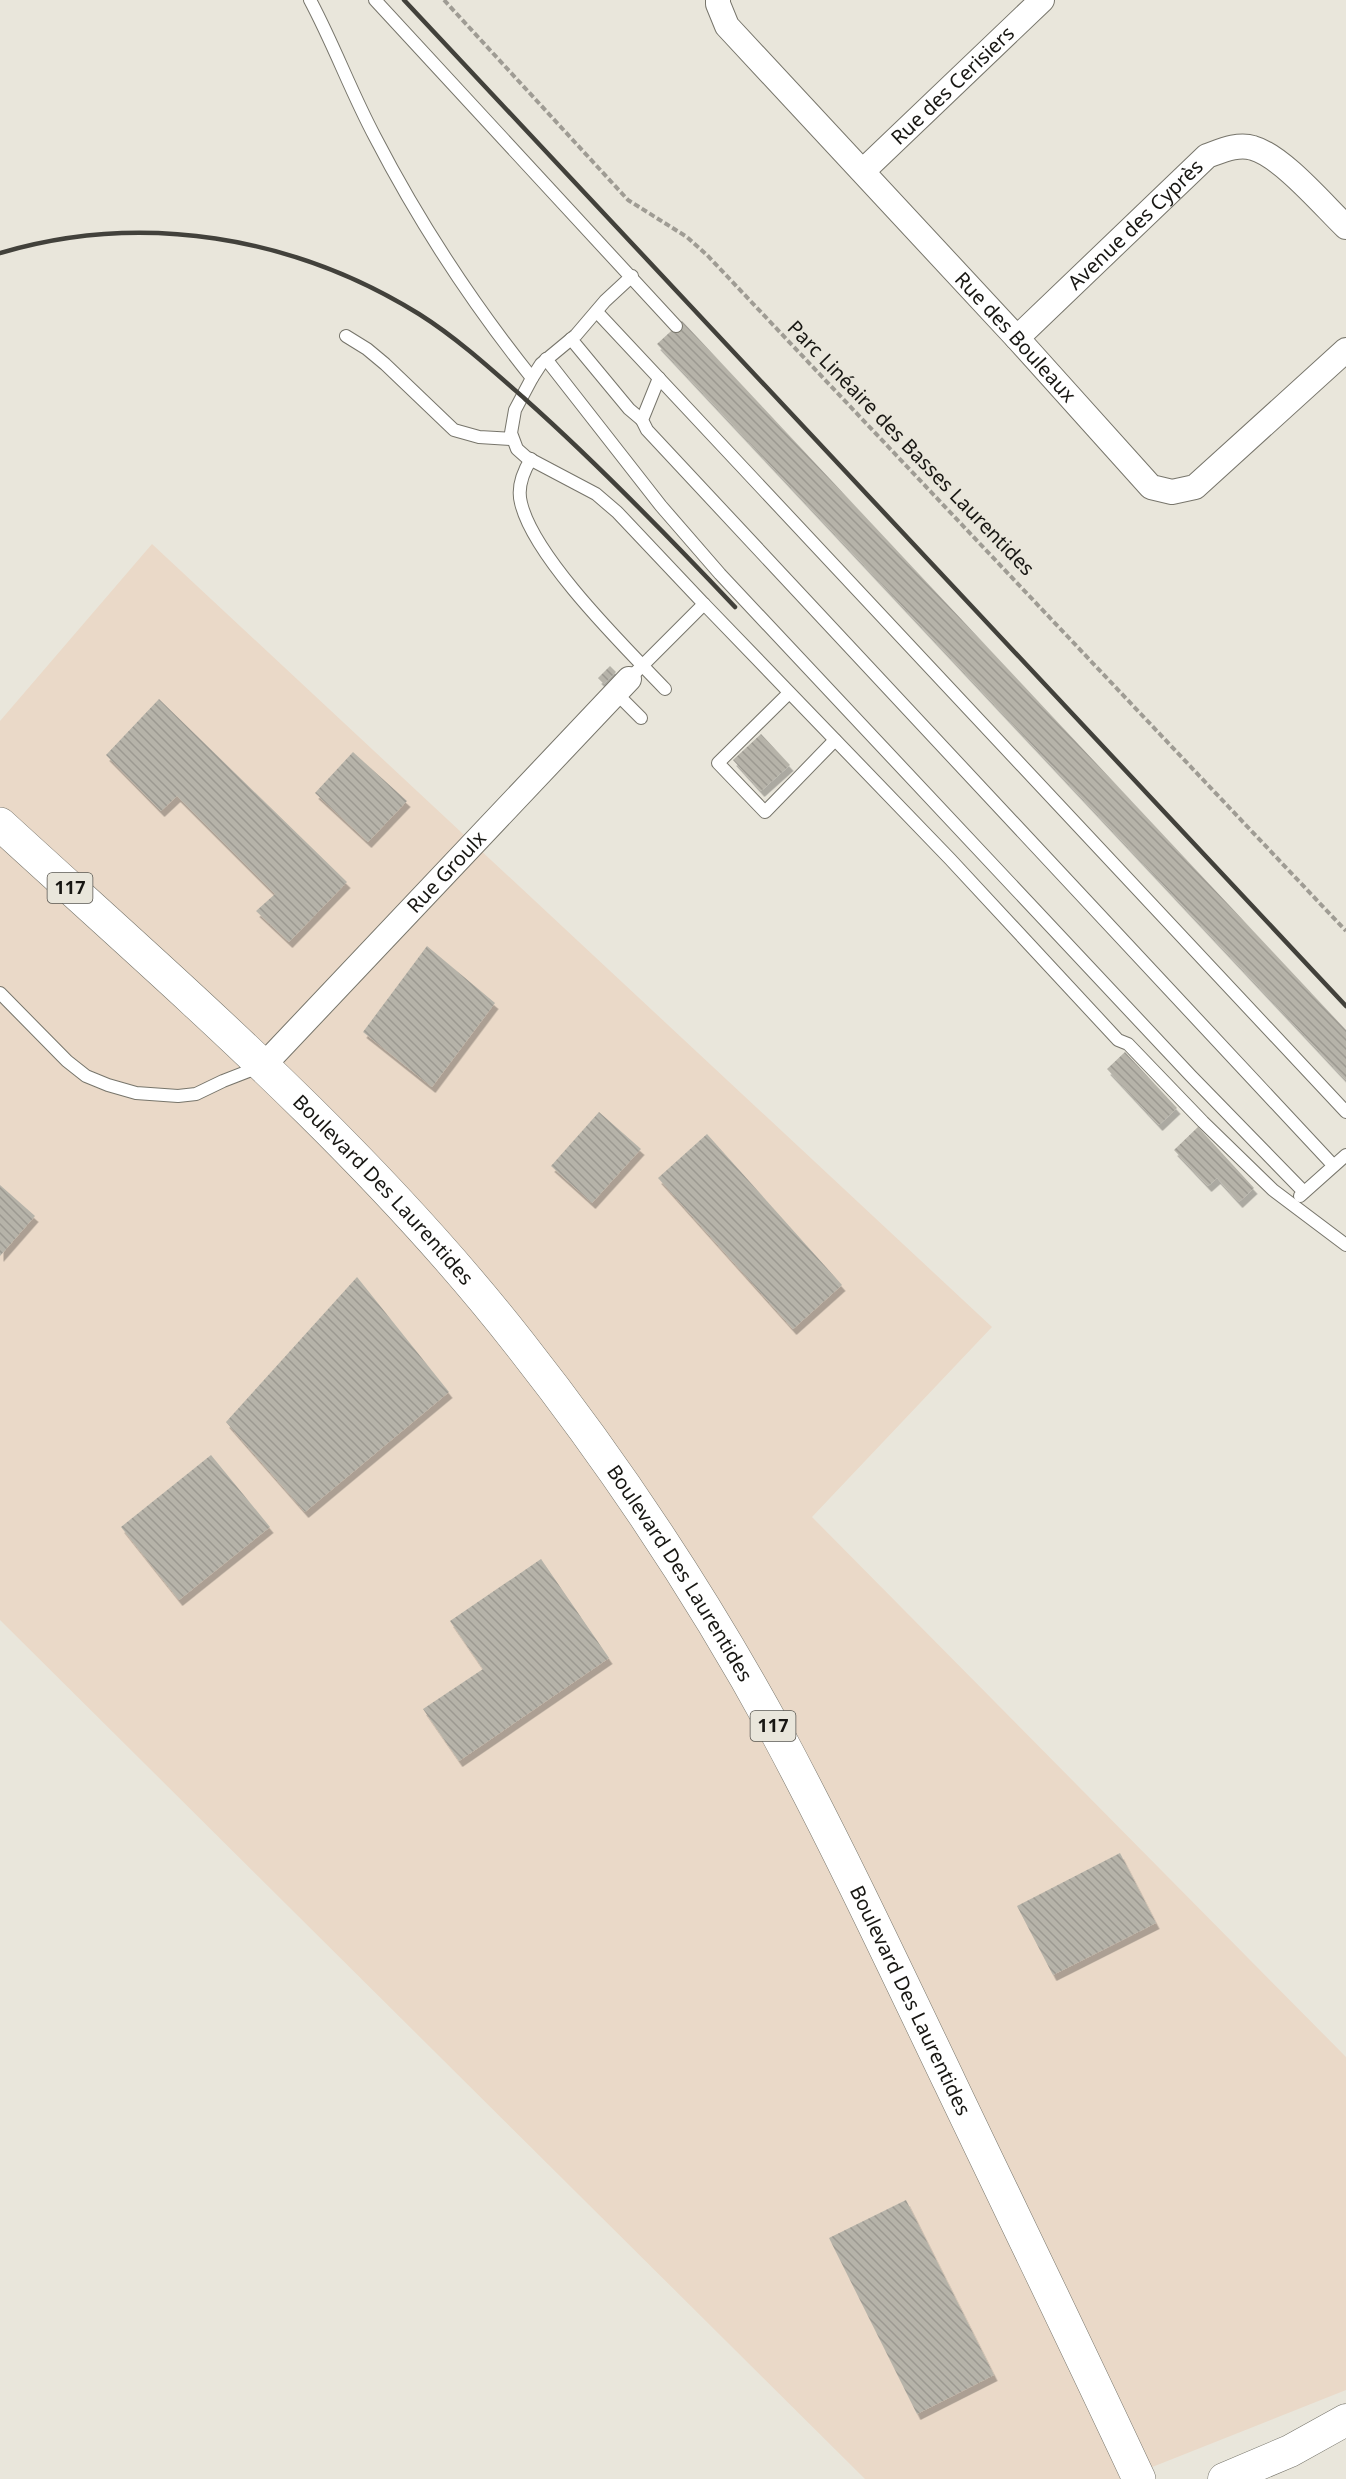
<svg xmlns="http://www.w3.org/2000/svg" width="1346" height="2479" viewBox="0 0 1346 2479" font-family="'Noto Sans',sans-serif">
  <defs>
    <pattern id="building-back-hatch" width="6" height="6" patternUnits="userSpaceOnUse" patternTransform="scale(1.5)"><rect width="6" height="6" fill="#b6b3a9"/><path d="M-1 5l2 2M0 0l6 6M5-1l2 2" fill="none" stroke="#9c9991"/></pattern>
    <filter id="shadow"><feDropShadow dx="3.5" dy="6" stdDeviation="0" flood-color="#0004"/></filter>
  </defs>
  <rect width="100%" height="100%" fill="#e9e6db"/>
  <path fill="#ead9c8" d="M152,544L992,1327L812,1517L1346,2057V2390L1122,2479H865L0,1620V721Z"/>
  <g fill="url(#building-back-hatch)" filter="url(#shadow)">
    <path d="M682,321L1346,1030V1080L657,344Z"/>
    <path d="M610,666L616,672L604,684L598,678Z"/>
    <path d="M159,699L347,882L289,942L256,911L275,894L177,796L161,811L106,755Z"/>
    <path d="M761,734L790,765L761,791L733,760Z"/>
    <path d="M353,752L407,801L368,842L315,793Z"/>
    <path d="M427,946L495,1003L432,1087L363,1032Z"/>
    <path d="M1125,1052L1177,1108L1159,1125L1107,1069Z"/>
    <path d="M599,1112L641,1149L592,1203L551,1166Z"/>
    <path d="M1198,1127L1254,1188L1239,1202L1217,1178L1208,1186L1174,1150Z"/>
    <path d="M707,1134L842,1285L793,1329L658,1178Z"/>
    <path d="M0,1185L35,1216L0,1256Z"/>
    <path d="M357,1277L449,1392L305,1512L226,1422Z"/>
    <path d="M211,1455L270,1527L179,1600L121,1527Z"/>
    <path d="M541,1559L609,1658L459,1761L423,1709L483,1669L450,1621Z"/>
    <path d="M1120,1853L1156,1923L1053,1975L1017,1906Z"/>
    <path d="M906,2200L994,2375L917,2414L829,2238Z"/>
  </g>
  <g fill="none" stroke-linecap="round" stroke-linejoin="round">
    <g stroke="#77756b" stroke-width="14">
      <g id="service">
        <path d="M310,0C334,45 351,92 375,137C419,222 472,303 532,378"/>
        <path d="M375,0L676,326"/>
        <path d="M632,276L605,301L576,335L541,364L532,378L515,410L511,433L517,449L526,457L596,494L617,512L704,604"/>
        <path d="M597,312L1346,1112"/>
        <path d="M346,336L367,349L385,364L454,430L479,437L512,439"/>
        <path d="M571,339L629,409L642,420"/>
        <path d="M546,359L661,506L720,574L1191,1076L1304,1192"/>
        <path d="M659,378L642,420L647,430L1333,1165"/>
        <path d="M531,459C523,472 517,488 521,503C534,558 625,647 665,689"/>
        <path d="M629,679L704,604L950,859L1118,1040L1128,1044L1203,1122L1273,1190L1346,1245"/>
        <path d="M616,693L641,718"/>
        <path d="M789,693L718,763L765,812L835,740"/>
        <path d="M0,993L67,1061L86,1076L108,1085L136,1093L178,1096L196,1094L223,1081L259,1067"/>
        <path d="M1300,1196L1346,1155"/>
      </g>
    </g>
    <g stroke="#77756b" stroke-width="26">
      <g id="minor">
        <path id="s1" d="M718,0V4L727,26L1017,338L1151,487L1172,492L1195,487L1346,350"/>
        <path id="s2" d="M863,171L1042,0"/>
        <path id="s3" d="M1017,338L1207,156C1221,151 1238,143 1253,148C1282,156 1324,206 1346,227"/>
        <path id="s4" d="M263,1066L629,679"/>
      </g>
    </g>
    <g stroke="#77756b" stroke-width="33">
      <path id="tertiary" d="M1224,2479L1290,2451L1346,2420"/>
    </g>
    <g stroke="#77756b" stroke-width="34">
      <g id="primary">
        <path id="s5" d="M0,824C180,989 368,1150 519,1343C616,1466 703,1597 778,1735C839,1849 894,1966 950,2083C1013,2215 1077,2346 1139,2479"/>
      </g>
    </g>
    <path stroke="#9f9c94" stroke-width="4" stroke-dasharray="6 3" stroke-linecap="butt" d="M444,0L628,200L687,237L707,255L1346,931"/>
    <use href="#service" stroke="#fff" stroke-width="12"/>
    <use href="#minor" stroke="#fff" stroke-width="24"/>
    <use href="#tertiary" stroke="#fff" stroke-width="32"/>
    <use href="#primary" stroke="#fff" stroke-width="33"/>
    <g stroke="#42413b" stroke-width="4.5">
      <path d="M404,0L1346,1006"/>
      <path d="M0,253C142,211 293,236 419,314C457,338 491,369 525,399C599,465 667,535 735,607"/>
    </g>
  </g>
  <g text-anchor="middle" stroke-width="5" stroke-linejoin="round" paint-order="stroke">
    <g fill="#e9e6db" stroke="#57554f" stroke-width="1.5">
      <rect x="47.5" y="873" width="45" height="30" rx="4.5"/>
      <rect x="750.5" y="1711" width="45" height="30" rx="4.5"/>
    </g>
    <g font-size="18" font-weight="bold" fill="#181713">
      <text x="70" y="894">117</text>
      <text x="773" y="1732">117</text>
    </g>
    <g font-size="20" fill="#181713" stroke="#e9e6db">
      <text dy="7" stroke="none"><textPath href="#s2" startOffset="124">Rue des Cerisiers</textPath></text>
      <text dy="7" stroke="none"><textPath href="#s3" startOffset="164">Avenue des Cyprès</textPath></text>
      <text dy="7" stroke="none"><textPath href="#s1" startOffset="452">Rue des Bouleaux</textPath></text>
      <text transform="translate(911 448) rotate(46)" y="7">Parc Linéaire des Basses Laurentides</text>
      <text dy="7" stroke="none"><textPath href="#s4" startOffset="267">Rue Groulx</textPath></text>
      <text dy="7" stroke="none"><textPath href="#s5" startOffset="530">Boulevard Des Laurentides</textPath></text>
      <text dy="7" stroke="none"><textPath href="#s5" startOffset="1016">Boulevard Des Laurentides</textPath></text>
      <text dy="7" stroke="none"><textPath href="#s5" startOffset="1502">Boulevard Des Laurentides</textPath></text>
    </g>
  </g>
</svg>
